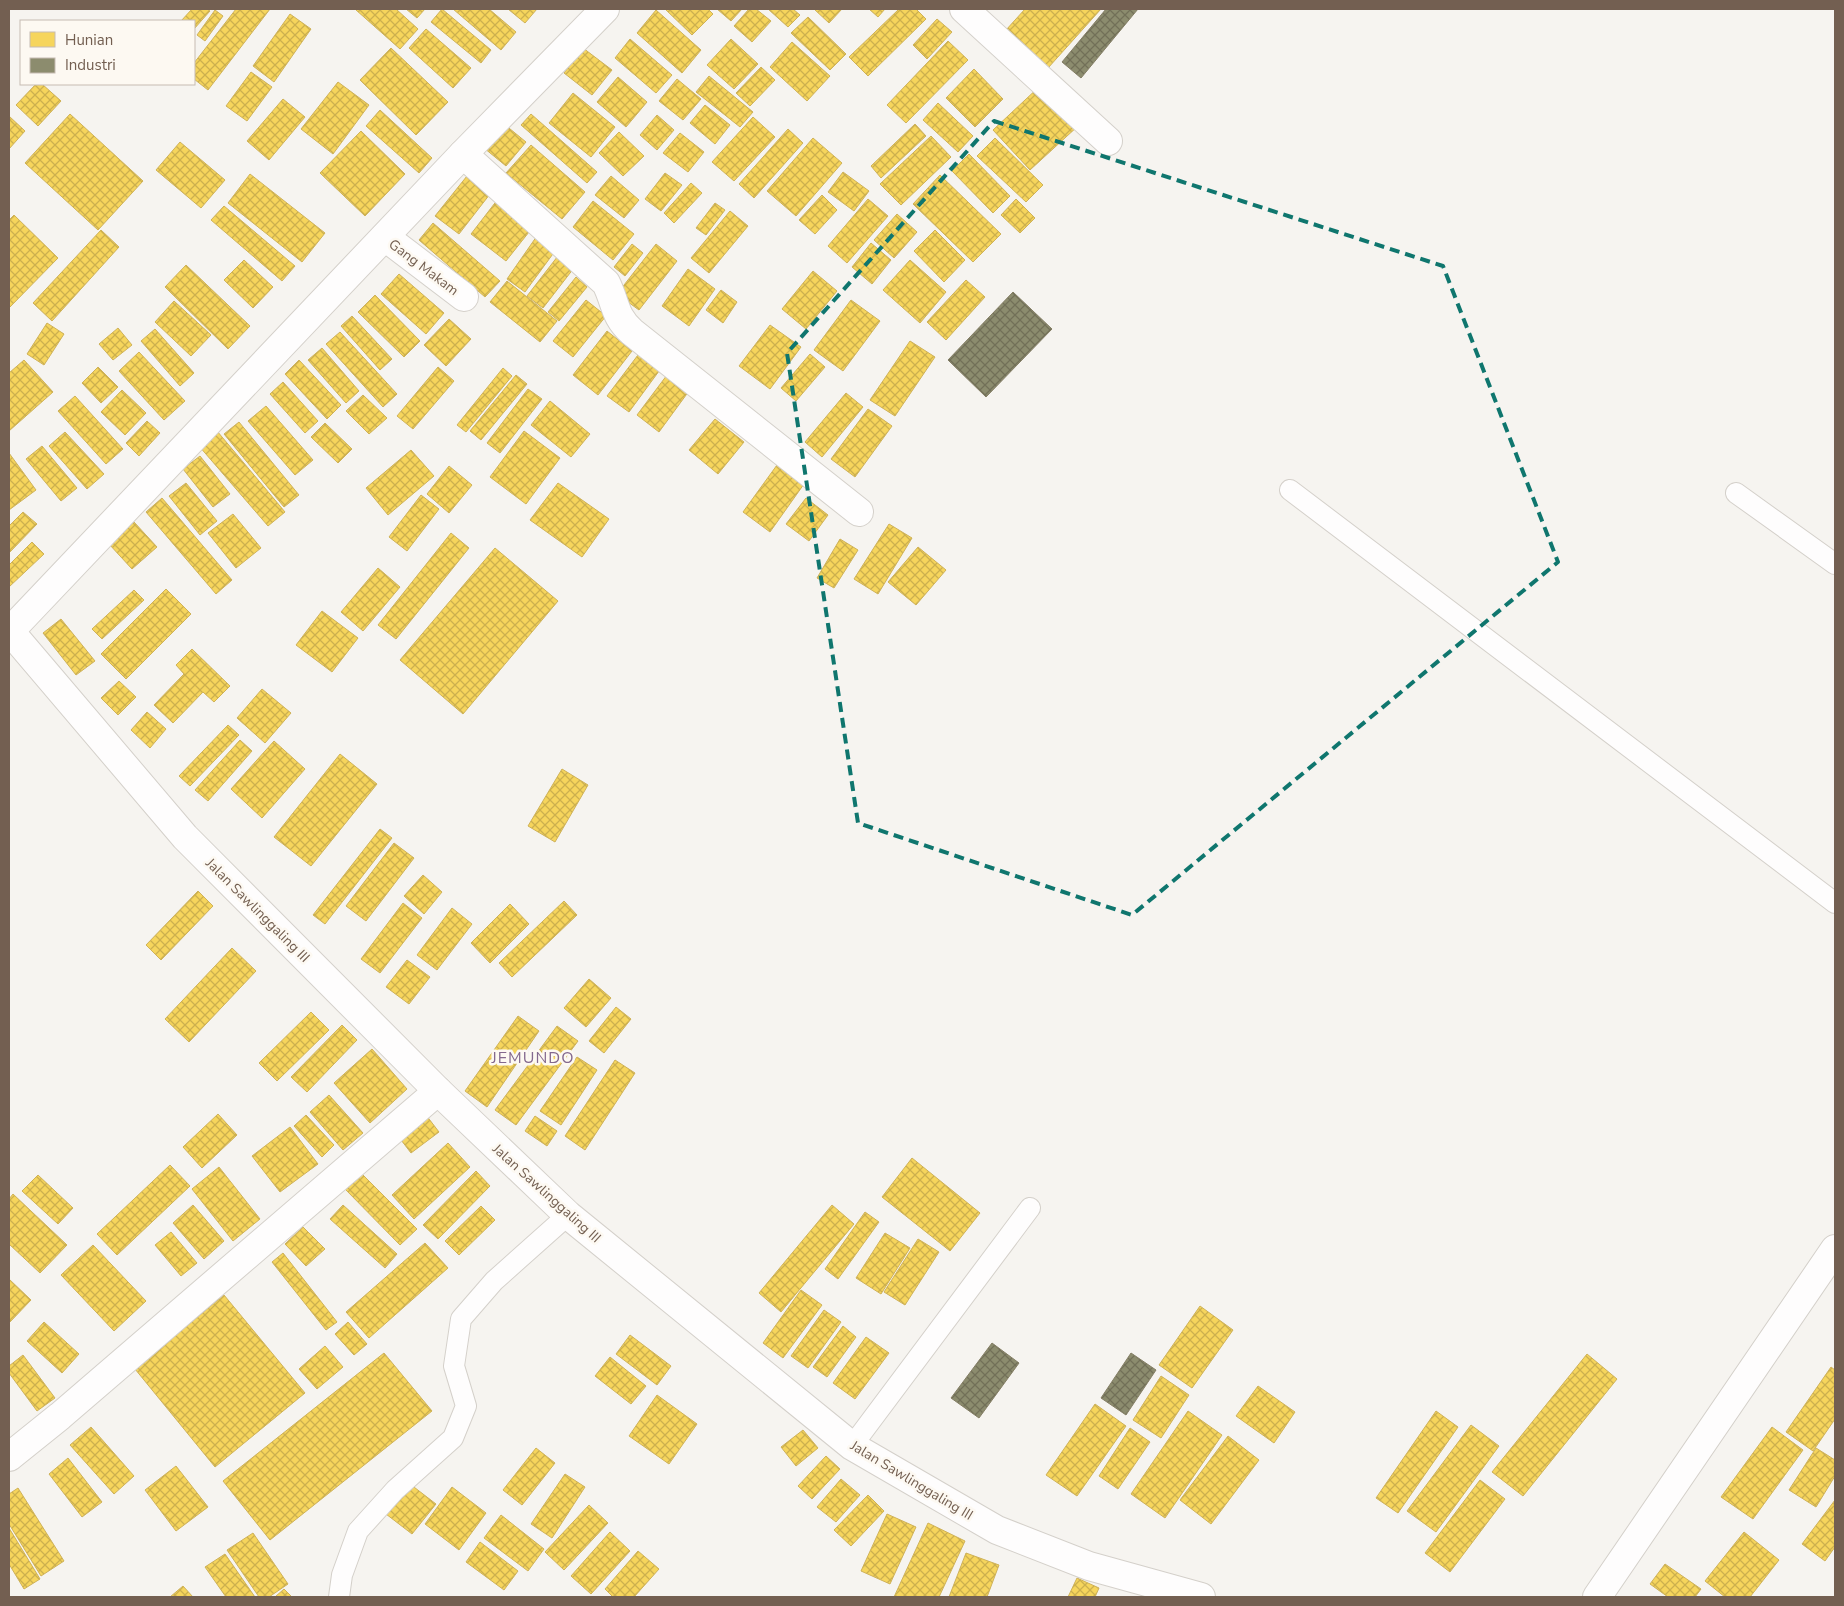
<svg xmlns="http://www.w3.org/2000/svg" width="1844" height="1606" viewBox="0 0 1844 1606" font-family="'Nunito Sans',sans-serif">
  <defs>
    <pattern id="homes-cross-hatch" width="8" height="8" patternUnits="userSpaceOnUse" patternTransform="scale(1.25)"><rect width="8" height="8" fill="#f6d55c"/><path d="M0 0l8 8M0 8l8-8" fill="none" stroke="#ccb04e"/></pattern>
    <pattern id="industry-cross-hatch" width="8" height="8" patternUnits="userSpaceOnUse" patternTransform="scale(1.25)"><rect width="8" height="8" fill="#8c8c6e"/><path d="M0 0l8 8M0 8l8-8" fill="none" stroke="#727058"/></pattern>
  </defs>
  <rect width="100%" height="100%" fill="#f6f4f0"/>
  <g fill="url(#homes-cross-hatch)" stroke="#cfb259">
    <path d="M192,9H207L210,11L194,29V21H181Z"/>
    <path d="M236,9H270L208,90L194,79V63Z"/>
    <path d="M357,9H396L418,29L400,49L356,10Z"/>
    <path d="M406,9H425L417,18Z"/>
    <path d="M442,9L491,50L481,63L431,22Z"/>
    <path d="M453,9H489L516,32L501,50Z"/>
    <path d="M508,9H537L525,23Z"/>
    <path d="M665,9H708L713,14L692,35Z"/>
    <path d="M717,9H742L731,21Z"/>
    <path d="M749,9H756L771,21L752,42L734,26Z"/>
    <path d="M768,9H793L800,15L788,27Z"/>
    <path d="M814,9H842L829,23Z"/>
    <path d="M869,9H885L878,17Z"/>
    <path d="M899,9H916L926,19L868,76L849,57Z"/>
    <path d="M1025,9H1101L1048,68L1006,30Z"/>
    <path d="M215,10L223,16L205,41L197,35Z"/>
    <path d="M656,10L701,50L682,73L637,33Z"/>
    <path d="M290,14L311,29L274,82L253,66Z"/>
    <path d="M808,17L846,54L830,70L791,33Z"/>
    <path d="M937,19L952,32L927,59L913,45Z"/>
    <path d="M426,29L471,68L453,88L409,48Z"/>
    <path d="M630,39L672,75L656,93L615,58Z"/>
    <path d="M731,39L758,64L734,89L707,65Z"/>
    <path d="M948,41L968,60L906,123L887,105Z"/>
    <path d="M792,42L830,76L807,101L770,67Z"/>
    <path d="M391,48L448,102L416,135L360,80Z"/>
    <path d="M583,48L612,70L592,95L564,73Z"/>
    <path d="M761,67L775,80L750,106L736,93Z"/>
    <path d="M974,69L1003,99L975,127L946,98Z"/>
    <path d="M251,72L272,87L247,121L226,106Z"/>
    <path d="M709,76L753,112L740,127L696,92Z"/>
    <path d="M618,77L647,102L626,127L597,102Z"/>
    <path d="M677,79L701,99L683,120L659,101Z"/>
    <path d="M338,82L369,105L333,154L301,129Z"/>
    <path d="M36,84H42L61,101L38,126L16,105Z"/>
    <path d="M1041,85L1078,126L1030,170L993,130Z"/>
    <path d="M573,93L615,127L591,157L549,123Z"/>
    <path d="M283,99L305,117L269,160L247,141Z"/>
    <path d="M938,103L973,136L958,152L923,120Z"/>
    <path d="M705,105L730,125L715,144L690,123Z"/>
    <path d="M380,110L432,158L419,173L366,126Z"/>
    <path d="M70,114L143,181L98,230L25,163Z"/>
    <path d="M531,114L597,172L587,183L521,125Z"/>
    <path d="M657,115L674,130L657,150L640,135Z"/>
    <path d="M9,116L25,131L9,149Z"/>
    <path d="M753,117L775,137L734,181L712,162Z"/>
    <path d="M504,124L526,142L506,166L484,148Z"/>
    <path d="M915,124L926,136L881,178L871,166Z"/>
    <path d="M788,129L803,143L754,198L739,184Z"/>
    <path d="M361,131L405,174L365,216L320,173Z"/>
    <path d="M619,132L644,156L623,176L599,153Z"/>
    <path d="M680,133L704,152L688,172L663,153Z"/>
    <path d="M931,136L951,157L901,205L880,184Z"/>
    <path d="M813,138L842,163L796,216L767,191Z"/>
    <path d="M995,138L1043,185L1026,202L977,156Z"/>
    <path d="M180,142L225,180L201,208L156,170Z"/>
    <path d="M531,145L585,192L562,219L506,173Z"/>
    <path d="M969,154L1010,196L993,213L952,171Z"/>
    <path d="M843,172L869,191L854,211L828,192Z"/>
    <path d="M665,173L682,185L661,211L645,199Z"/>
    <path d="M250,174L325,233L302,262L228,203Z"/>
    <path d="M940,175L1001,234L973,262L913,204Z"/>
    <path d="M467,176L490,194L459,234L435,216Z"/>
    <path d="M611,176L639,200L624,218L595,195Z"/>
    <path d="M691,183L702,193L674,223L664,213Z"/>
    <path d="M822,195L837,210L815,234L799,220Z"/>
    <path d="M498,199L533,227L506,261L471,234Z"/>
    <path d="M868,199L888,216L847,263L828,246Z"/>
    <path d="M1016,199L1035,218L1020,233L1001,215Z"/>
    <path d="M593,201L634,234L613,260L573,227Z"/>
    <path d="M715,203L725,210L706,235L696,228Z"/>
    <path d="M224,206L295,266L282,281L211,220Z"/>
    <path d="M730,211L748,226L709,273L691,258Z"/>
    <path d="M897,214L917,232L894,258L874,240Z"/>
    <path d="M14,215L58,258L9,308V220Z"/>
    <path d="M433,223L500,281L485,297L419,240Z"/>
    <path d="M101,230L119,247L52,321L33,303Z"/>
    <path d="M935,230L965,260L944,282L914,251Z"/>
    <path d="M539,233L558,247L525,292L507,279Z"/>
    <path d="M871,243L891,260L872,284L852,267Z"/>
    <path d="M632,244L643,253L625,276L614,267Z"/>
    <path d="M656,244L677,261L639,310L617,294Z"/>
    <path d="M561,252L577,264L543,308L527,296Z"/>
    <path d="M244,260L273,287L253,308L224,280Z"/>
    <path d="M910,260L946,292L920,323L883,290Z"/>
    <path d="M186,265L250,326L228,349L165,287Z"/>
    <path d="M688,269L715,289L689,326L662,306Z"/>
    <path d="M813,271L837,291L806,329L782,309Z"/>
    <path d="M399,274L444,313L426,334L381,294Z"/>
    <path d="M576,277L587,287L559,321L548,312Z"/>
    <path d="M966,280L985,297L946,340L927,322Z"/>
    <path d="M507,281L557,321L540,342L490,302Z"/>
    <path d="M721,290L737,302L723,323L706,310Z"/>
    <path d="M375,295L420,341L404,357L358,312Z"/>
    <path d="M586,300L606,316L573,357L553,341Z"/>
    <path d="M851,300L880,321L843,371L814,350Z"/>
    <path d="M174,301L211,335L191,356L155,322Z"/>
    <path d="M352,316L392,359L380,370L341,326Z"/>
    <path d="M449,319L471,339L446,366L424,345Z"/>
    <path d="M47,323L64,334L44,365L27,354Z"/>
    <path d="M770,325L801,347L770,389L739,366Z"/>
    <path d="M118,328L132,345L113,360L99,344Z"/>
    <path d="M155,329L194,373L180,386L141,341Z"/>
    <path d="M607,331L632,351L598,395L573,375Z"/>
    <path d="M340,332L397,394L383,407L326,344Z"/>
    <path d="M910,341L935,357L895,416L870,400Z"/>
    <path d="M322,348L359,391L346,403L308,360Z"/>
    <path d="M641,351L662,367L629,412L607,396Z"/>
    <path d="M139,352L185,401L164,420L119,371Z"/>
    <path d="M810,354L825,367L796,401L781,388Z"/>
    <path d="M24,360L53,392L9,431V373Z"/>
    <path d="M299,360L341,405L327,419L285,374Z"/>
    <path d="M98,367L118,387L101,403L82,383Z"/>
    <path d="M438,367L454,381L413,429L397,416Z"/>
    <path d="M503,368L512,376L466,432L457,425Z"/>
    <path d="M516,375L527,384L481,440L470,431Z"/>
    <path d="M667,375L689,391L659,432L637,415Z"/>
    <path d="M283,382L318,421L305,433L270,394Z"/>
    <path d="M528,389L542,399L500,453L487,443Z"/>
    <path d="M122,390L146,413L125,435L101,412Z"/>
    <path d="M846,393L863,407L822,457L805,442Z"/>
    <path d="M363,395L387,418L369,434L346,411Z"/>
    <path d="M75,396L123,449L106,464L58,411Z"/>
    <path d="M550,401L590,434L571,457L531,425Z"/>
    <path d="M266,406L313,460L295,475L248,421Z"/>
    <path d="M868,409L892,426L855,477L831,459Z"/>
    <path d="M715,419L744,442L718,474L689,450Z"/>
    <path d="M147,421L160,433L139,456L126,443Z"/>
    <path d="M239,422L299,495L284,507L224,434Z"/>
    <path d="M325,423L352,449L338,463L311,437Z"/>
    <path d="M217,431L285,512L268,526L199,446Z"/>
    <path d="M524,431L560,458L526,504L490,477Z"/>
    <path d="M65,432L104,474L87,489L49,446Z"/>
    <path d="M42,446L77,488L61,501L26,459Z"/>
    <path d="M411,450L434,476L388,515L366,488Z"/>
    <path d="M9,453L36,490L9,510Z"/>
    <path d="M200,456L230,494L213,507L183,469Z"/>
    <path d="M777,465L804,484L770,532L743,512Z"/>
    <path d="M449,466L472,485L449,513L427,494Z"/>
    <path d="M186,483L217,521L200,535L169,496Z"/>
    <path d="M558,483L609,519L582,557L530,520Z"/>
    <path d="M421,495L439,509L407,551L389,537Z"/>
    <path d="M162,498L232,580L216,594L146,512Z"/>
    <path d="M806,498L828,515L809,541L786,524Z"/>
    <path d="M23,512L37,524L9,553V526Z"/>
    <path d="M233,514L261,548L236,568L208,533Z"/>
    <path d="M134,522L157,547L132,569L109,544Z"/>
    <path d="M889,524L912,538L878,594L854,579Z"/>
    <path d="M451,533L469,548L396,639L378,625Z"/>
    <path d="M840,539L858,550L834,588L817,578Z"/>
    <path d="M32,542L44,554L9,587V565Z"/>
    <path d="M918,547L946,570L916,605L888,582Z"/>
    <path d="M495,548L558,601L463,714L400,660Z"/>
    <path d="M378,568L400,587L363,631L341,612Z"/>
    <path d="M166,589L191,614L126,679L101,654Z"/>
    <path d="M134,590L144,600L102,639L92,629Z"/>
    <path d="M322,611L358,638L332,672L296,645Z"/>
    <path d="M61,619L95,661L76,675L43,633Z"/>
    <path d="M192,649L230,686L214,702L203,692L173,723L154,705L184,674L176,665Z"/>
    <path d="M119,681L136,697L118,715L101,698Z"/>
    <path d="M262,689L291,713L265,743L237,718Z"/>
    <path d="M147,712L166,729L150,748L131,730Z"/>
    <path d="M228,725L239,735L190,786L179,776Z"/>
    <path d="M240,740L252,751L208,801L195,790Z"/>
    <path d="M274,741L305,769L262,818L231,789Z"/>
    <path d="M340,754L377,784L311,866L274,837Z"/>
    <path d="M562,769L588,785L555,842L528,826Z"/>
    <path d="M380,829L392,838L325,924L313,915Z"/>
    <path d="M394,843L414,858L366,921L346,906Z"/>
    <path d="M423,875L442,892L424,914L404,896Z"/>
    <path d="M198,891L213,906L161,960L146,945Z"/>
    <path d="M564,901L577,915L512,977L499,963Z"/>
    <path d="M403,903L422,918L380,973L361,959Z"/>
    <path d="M510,904L529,924L490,963L471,943Z"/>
    <path d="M452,908L472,924L437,970L417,955Z"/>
    <path d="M232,948L256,971L189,1042L165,1019Z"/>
    <path d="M407,960L430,977L409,1004L386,987Z"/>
    <path d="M589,979L611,998L586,1027L564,1008Z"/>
    <path d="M616,1007L631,1019L604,1053L589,1041Z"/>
    <path d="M311,1012L329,1030L277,1081L259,1063Z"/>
    <path d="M518,1016L539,1031L487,1107L465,1091Z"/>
    <path d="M342,1025L357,1040L307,1092L291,1077Z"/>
    <path d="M557,1026L578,1041L516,1125L495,1110Z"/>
    <path d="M372,1049L407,1089L370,1123L334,1083Z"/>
    <path d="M577,1057L597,1070L561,1125L540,1111Z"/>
    <path d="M615,1060L635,1073L585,1150L565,1136Z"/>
    <path d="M329,1095L363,1133L343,1150L310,1112Z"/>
    <path d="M218,1114L237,1135L202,1168L183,1147Z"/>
    <path d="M306,1115L334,1145L322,1157L294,1126Z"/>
    <path d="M426,1115L439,1132L411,1153L398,1136Z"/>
    <path d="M535,1116L557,1131L547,1146L525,1131Z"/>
    <path d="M290,1127L318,1164L280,1192L252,1156Z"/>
    <path d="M448,1143L470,1167L414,1219L392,1195Z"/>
    <path d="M912,1158L980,1213L950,1251L882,1197Z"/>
    <path d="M170,1165L190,1186L117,1255L97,1234Z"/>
    <path d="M219,1167L260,1219L233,1241L192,1189Z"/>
    <path d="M476,1171L490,1186L438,1239L423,1225Z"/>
    <path d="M361,1173L417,1229L400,1245L345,1189Z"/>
    <path d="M38,1175L73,1208L58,1224L22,1191Z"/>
    <path d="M13,1194L67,1245L40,1273L9,1244V1199Z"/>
    <path d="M193,1205L224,1241L204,1259L173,1223Z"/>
    <path d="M343,1205L397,1254L385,1268L330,1219Z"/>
    <path d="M832,1205L854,1224L781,1312L759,1293Z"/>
    <path d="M481,1206L495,1220L459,1255L445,1241Z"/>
    <path d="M865,1212L879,1222L838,1279L825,1269Z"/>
    <path d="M303,1227L325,1249L306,1266L285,1244Z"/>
    <path d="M171,1232L197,1263L181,1276L155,1245Z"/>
    <path d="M885,1233L910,1248L881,1294L856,1278Z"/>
    <path d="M918,1239L939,1252L905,1305L884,1292Z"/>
    <path d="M425,1243L448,1268L369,1338L346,1312Z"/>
    <path d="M93,1245L146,1301L114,1331L61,1275Z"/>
    <path d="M283,1253L337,1322L326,1330L272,1262Z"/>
    <path d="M9,1279L31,1300L9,1323Z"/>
    <path d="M801,1290L822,1305L783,1358L763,1343Z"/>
    <path d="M224,1295L305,1393L215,1467L135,1369Z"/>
    <path d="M1200,1306L1233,1330L1192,1388L1159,1365Z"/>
    <path d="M824,1310L841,1322L808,1368L791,1356Z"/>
    <path d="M44,1322L79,1354L62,1373L27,1341Z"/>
    <path d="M348,1322L367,1344L354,1355L335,1334Z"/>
    <path d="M843,1326L856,1337L827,1377L813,1367Z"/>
    <path d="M630,1335L671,1366L657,1385L616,1354Z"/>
    <path d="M866,1337L889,1353L855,1399L833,1383Z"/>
    <path d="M325,1346L343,1367L317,1389L299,1369Z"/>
    <path d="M384,1353L432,1411L270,1540L223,1481Z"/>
    <path d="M1587,1354L1617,1379L1523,1496L1492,1472Z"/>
    <path d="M23,1355L55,1398L37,1411L9,1373V1366Z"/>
    <path d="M610,1357L646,1386L631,1404L595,1376Z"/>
    <path d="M1831,1367L1835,1370V1419L1813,1451L1786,1432Z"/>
    <path d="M1161,1376L1189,1395L1161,1438L1133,1420Z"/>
    <path d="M1258,1386L1295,1412L1274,1443L1236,1416Z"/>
    <path d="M657,1395L697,1424L669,1464L629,1436Z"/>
    <path d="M1095,1404L1126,1426L1077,1496L1046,1475Z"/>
    <path d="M1188,1411L1222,1435L1165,1518L1131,1494Z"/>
    <path d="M1436,1411L1458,1427L1398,1513L1376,1498Z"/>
    <path d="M1471,1425L1499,1446L1436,1532L1407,1511Z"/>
    <path d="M91,1427L134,1476L114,1494L70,1445Z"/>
    <path d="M1772,1427L1803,1450L1753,1519L1721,1497Z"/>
    <path d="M1130,1428L1150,1442L1118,1489L1099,1476Z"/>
    <path d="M803,1430L818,1448L796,1466L781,1447Z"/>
    <path d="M1228,1436L1259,1460L1211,1524L1180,1500Z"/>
    <path d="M536,1448L555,1463L522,1505L503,1490Z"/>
    <path d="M1816,1448L1835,1460V1476L1816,1507L1789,1490Z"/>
    <path d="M826,1456L840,1469L812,1499L798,1486Z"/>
    <path d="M68,1458L102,1502L82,1517L49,1474Z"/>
    <path d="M176,1466L208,1507L176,1531L145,1490Z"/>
    <path d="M565,1474L585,1487L552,1538L531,1524Z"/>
    <path d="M841,1479L860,1495L836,1522L817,1507Z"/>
    <path d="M1480,1480L1505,1499L1450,1572L1425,1553Z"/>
    <path d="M410,1484L436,1504L412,1534L386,1514Z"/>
    <path d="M452,1487L486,1513L459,1550L425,1524Z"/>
    <path d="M18,1488L64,1561L41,1576L9,1524V1494Z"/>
    <path d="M868,1495L884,1511L851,1546L834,1530Z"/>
    <path d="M1835,1500V1547L1825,1561L1802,1544Z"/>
    <path d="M589,1505L608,1523L564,1570L545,1552Z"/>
    <path d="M887,1514L916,1527L890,1584L861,1571Z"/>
    <path d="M501,1515L544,1549L528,1571L484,1538Z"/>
    <path d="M928,1523L965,1541L939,1597H894Z"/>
    <path d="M9,1528L40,1579L24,1589L9,1564Z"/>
    <path d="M610,1532L630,1551L591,1594L571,1576Z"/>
    <path d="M1744,1532L1779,1560L1750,1597H1725L1705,1581Z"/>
    <path d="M253,1533L288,1584L269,1597H259L227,1550Z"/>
    <path d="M480,1542L518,1571L504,1590L466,1562Z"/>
    <path d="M638,1551L659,1569L634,1597H613L605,1589Z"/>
    <path d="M966,1553L999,1565L987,1597H949Z"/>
    <path d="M225,1554L255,1597H226L205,1567Z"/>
    <path d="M1665,1564L1701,1589L1695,1597H1668L1650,1584Z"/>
    <path d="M1077,1578L1099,1588L1095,1597H1068Z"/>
    <path d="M183,1586L193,1597H170Z"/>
    <path d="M284,1589L292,1597H275Z"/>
  </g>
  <g fill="url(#industry-cross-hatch)" stroke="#847e65">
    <path d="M1106,9H1138L1081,78L1062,62Z"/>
    <path d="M1013,292L1052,329L986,397L948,360Z"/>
    <path d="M992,1343L1019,1363L979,1418L951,1398Z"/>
    <path d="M1131,1353L1156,1370L1126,1415L1101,1398Z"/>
  </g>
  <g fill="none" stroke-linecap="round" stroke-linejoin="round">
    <g stroke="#d4d0ca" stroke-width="22">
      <g id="service">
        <path d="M1290,490L1835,903"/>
        <path d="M1736,493L1835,564"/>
        <path d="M852,1446L1030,1208"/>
        <path d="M339,1597L342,1575L358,1531L395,1490L453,1438L466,1406L454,1366L461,1319L494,1281L568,1215"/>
      </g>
    </g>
    <g stroke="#d4d0ca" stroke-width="30">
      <g id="minor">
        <path d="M964,9L1108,141"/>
        <path d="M463,154L606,283C616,303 614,316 632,332L859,512"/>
        <path d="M385,237L464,297"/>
        <path d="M9,630L185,837L438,1091L568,1215L852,1446L997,1530L1089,1566L1201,1597"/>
        <path d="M10,631L463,154L605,9"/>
        <path d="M9,1457L60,1416L438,1091"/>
        <path d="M1597,1597L1835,1249"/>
      </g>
    </g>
    <use href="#service" stroke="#fefdfd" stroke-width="20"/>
    <use href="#minor" stroke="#fefdfd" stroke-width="28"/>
  </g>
  <path fill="none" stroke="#0f766e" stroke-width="4" stroke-dasharray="10 6" stroke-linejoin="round" d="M994,121L1443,266L1558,562L1132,915L858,823L787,353Z"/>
  <g text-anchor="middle" stroke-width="5" stroke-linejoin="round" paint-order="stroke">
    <g font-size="14" fill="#735f51" stroke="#fdf9f2">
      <text transform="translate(424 267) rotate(37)" y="5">Gang Makam</text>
      <text transform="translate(258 910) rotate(45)" y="5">Jalan Sawlinggaling III</text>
      <text transform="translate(547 1193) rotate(42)" y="5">Jalan Sawlinggaling III</text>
      <text transform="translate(912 1480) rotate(31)" y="5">Jalan Sawlinggaling III</text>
    </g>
    <g font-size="16" letter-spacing="1" fill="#84698e" stroke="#fdf9f2">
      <text x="533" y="1063">JEMUNDO</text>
    </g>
  </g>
  <rect width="1844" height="1606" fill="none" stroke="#735f51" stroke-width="20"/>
  <rect x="20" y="20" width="175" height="65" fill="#fdf9f2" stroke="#c6bbb2"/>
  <rect x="30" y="32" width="25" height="15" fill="#f6d55c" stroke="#c6bbb2"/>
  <text x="65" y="45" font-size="15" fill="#735f51">Hunian</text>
  <rect x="30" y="58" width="25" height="15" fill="#8c8c6e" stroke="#c6bbb2"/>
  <text x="65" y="70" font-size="15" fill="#735f51">Industri</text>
</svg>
